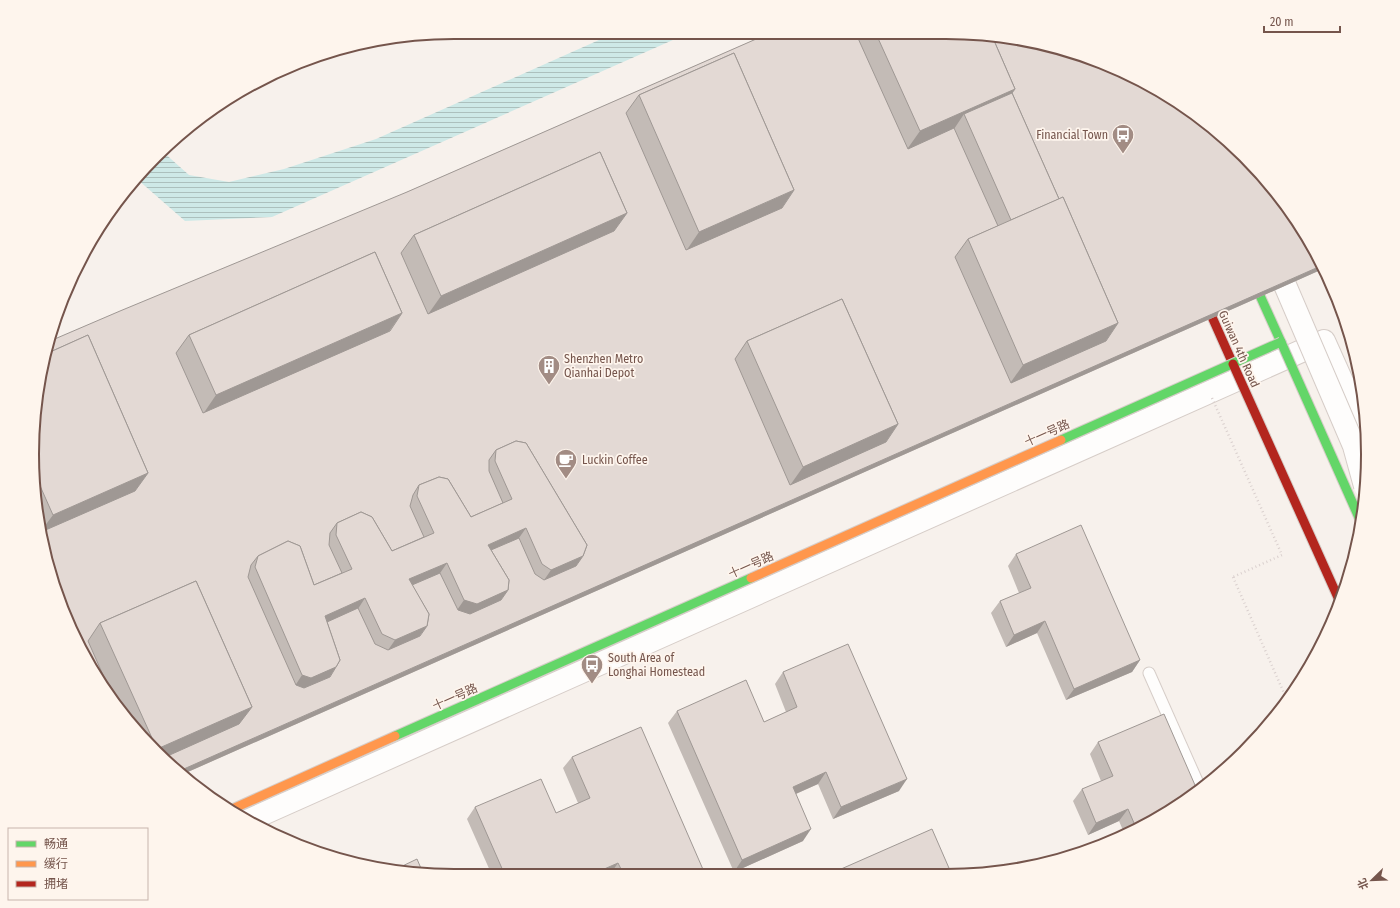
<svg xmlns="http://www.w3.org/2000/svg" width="1400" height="908" viewBox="0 0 1400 908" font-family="'Fira Sans Condensed','Noto Sans SC',sans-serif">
  <defs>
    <pattern id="water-rules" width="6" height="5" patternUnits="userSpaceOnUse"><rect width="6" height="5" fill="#cee9e7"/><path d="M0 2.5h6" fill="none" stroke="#acc0bd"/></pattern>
  </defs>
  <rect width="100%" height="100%" fill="#f7f1ec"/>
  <path fill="url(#water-rules)" d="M608,36H682L272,217L185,221L137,179L162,151L189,175L229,182L284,169L376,139Z"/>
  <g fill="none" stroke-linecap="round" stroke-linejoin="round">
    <g stroke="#d6cdc8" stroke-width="13">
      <path id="lane" d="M1149,673L1201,790"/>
    </g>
    <g stroke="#d6cdc8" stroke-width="24">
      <path id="street" d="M247,821L1324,341L1367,437"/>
    </g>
    <g stroke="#d8ceca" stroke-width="11">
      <path id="fast" d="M1248,269L1281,342"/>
    </g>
    <g stroke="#d8ceca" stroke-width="11">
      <path id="jam" d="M1200,290L1233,364"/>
    </g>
    <path stroke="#dad0ce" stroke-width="2.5" stroke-dasharray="1 3" stroke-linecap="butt" d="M1233,577L1287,700"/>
    <use href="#lane" stroke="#fefdfc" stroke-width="11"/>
    <use href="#street" stroke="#fefdfc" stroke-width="22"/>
    <use href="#fast" stroke="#63d668" stroke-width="9"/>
    <use href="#jam" stroke="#b3261e" stroke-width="9"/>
    <g stroke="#d6cdc8" stroke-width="24" stroke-linecap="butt">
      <path id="street-bridge" d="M1285,285L1354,446L1365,486"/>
    </g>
    <g stroke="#d6cdc8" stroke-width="11" stroke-linecap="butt">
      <g id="fast-bridge">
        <path d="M1281,342L1361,522"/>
        <path d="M1061,440L1281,342"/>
        <path d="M395,736L751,578"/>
      </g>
    </g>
    <g stroke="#d6cdc8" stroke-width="11" stroke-linecap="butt">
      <g id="slow-bridge">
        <path d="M751,578L1061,440"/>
        <path d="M230,810L395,736"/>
      </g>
    </g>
    <g stroke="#d6cdc8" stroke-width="11" stroke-linecap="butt">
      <path id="jam-bridge" d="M1233,364L1340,602"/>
    </g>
    <path stroke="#dad0ce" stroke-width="2.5" stroke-dasharray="1 3" stroke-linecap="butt" d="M1212,398L1282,555L1233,577"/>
    <use href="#street-bridge" stroke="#fefdfc" stroke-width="22"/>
    <use href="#fast-bridge" stroke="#63d668" stroke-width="9"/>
    <use href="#slow-bridge" stroke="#ff974d" stroke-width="9"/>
    <use href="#jam-bridge" stroke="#b3261e" stroke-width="9"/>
  </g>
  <g fill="#c3bbb6">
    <path d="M763,36H1001L1325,268L181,775L176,771L137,732L89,665L46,563L33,482V427L407,192Z"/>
    <path d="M1016,554L1140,660L1132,672L1066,700L1037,633L1006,647L991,613L1000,601L1019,593L1008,566Z"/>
    <path d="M783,672L899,791L833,819L818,784L796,794L803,841L734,872L668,723L677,711L764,722L786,712L775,684Z"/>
    <path d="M1098,742L1198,792L1133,832L1125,835L1119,821L1088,835L1073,801L1082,789L1101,781L1090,754Z"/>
    <path d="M572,757L705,874L491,873L467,819L475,807L556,813L578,803L563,768Z"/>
  </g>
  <g fill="#9f9894">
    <path d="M1015,89L998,113L964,114L950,135L903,155L920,131Z"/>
    <path d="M794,190L777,215L682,257L699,232Z"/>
    <path d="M627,213L610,237L424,320L441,296Z"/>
    <path d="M1323,265L1325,268L181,775L177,772Z"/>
    <path d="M402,313L385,337L199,420L216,395Z"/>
    <path d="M1118,323L1101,348L1006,389L1023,365Z"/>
    <path d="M898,424L881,449L786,491L803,467Z"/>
    <path d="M148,473L131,497L42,536L41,531L53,515Z"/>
    <path d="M526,528L514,545L483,558L488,545Z"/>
    <path d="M583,556L572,572L540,586L551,570Z"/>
    <path d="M447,563L436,579L404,593L409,579Z"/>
    <path d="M508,590L496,607L466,620L453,616L464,600Z"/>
    <path d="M365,598L354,615L319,630L325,616Z"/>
    <path d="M1045,621L1037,633L1006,647L1014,635Z"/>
    <path d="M427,626L415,642L384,656L395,640Z"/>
    <path d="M1140,660L1132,672L1066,700L1074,689Z"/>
    <path d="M336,667L325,684L291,692L302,675Z"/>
    <path d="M252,707L235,731L166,761L155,751L157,749Z"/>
    <path d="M826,772L818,784L784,799L793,787Z"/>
    <path d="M907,779L899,791L833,819L841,807Z"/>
    <path d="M1128,809L1119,821L1088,835L1096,823Z"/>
    <path d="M811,829L803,841L734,872L742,860Z"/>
    <path d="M618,863L611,873H595Z"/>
  </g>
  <g fill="#e3d9d4" stroke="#9f9894" fill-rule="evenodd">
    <path d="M763,36H857L908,149L954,128L998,226L968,239L955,257L1011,383L1106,341L1118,323L1063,197L1059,199L1012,93L1015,89L992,36H1001L1108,64L1157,89L1224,137L1281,197L1323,265L177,772L163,758L239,724L252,707L196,581L100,623L88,641L115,702L89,665L46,563L41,532L135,491L148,473L88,335L48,353L50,341L120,311L407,192ZM734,53L794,190L782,208L686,250L626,113L639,95ZM600,152L627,213L614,231L428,314L401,253L414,235ZM375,252L402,313L390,331L203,413L176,353L189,335ZM842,299L898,424L886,442L790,485L735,359L747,341ZM516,441L526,443L587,545L583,556L576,566L544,580L535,574L519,538L491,550L509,580L508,590L501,600L470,614L458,610L440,573L412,585L429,614L427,626L420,636L388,650L375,644L358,608L327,622L340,660L336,667L330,677L304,688L296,685L248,577L251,565L258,556L288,541L300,546L314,585L342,573L329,545L330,533L337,523L361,512L372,517L392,551L424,537L410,506L413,495L419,485L439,477L448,479L471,517L503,503L489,471V460L496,450Z"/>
    <path d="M877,36H992L1015,89L920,131Z"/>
    <path d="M734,53L794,190L699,232L639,95Z"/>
    <path d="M1012,93L1059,199L1011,220L964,114Z"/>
    <path d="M600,152L627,213L441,296L414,235Z"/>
    <path d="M1063,197L1118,323L1023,365L968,239Z"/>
    <path d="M375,252L402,313L216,395L189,335Z"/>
    <path d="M842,299L898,424L803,467L747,341Z"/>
    <path d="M88,335L148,473L53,515L33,470V427L48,353Z"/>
    <path d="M516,441L526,443L587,545L583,556L551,570L542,564L526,528L488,545L509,580L508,590L477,604L464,600L447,563L409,579L429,614L427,626L395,640L382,634L365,598L325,616L340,660L336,667L311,678L302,675L255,567L258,556L288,541L300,546L314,585L352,569L336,535L337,523L361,512L372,517L392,551L434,533L417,496L419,485L439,477L448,479L471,517L512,499L495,461L496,450Z"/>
    <path d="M1081,525L1140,660L1074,689L1045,621L1014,635L1000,601L1031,588L1016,554Z"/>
    <path d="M196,581L252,707L157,749L100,623Z"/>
    <path d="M848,644L907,779L841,807L826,772L793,787L811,829L742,860L677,711L746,680L764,722L797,707L783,672Z"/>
    <path d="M1164,714L1198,792L1137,830L1128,809L1096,823L1082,789L1113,776L1098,742Z"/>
    <path d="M641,727L705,874L623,873L618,863L595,873H504L475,807L541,779L556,813L590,798L572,757Z"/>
    <path d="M932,829L952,875L833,874L832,873Z"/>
    <path d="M417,859L423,873L399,872L392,871Z"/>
  </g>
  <defs>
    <g id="bus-pin" transform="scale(1.15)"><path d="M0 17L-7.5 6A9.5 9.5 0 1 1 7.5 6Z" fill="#a28c84" stroke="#fef5ed"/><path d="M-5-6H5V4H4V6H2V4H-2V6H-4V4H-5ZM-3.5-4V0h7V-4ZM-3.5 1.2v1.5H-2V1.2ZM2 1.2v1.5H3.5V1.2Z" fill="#fff"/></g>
    <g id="building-pin" transform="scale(1.15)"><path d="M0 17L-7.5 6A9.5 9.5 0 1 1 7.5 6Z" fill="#a28c84" stroke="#fef5ed"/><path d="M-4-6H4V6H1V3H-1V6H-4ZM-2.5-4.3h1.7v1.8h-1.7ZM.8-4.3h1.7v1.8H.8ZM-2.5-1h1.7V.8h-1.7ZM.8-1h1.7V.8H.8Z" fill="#fff"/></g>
    <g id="cafe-pin" transform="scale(1.15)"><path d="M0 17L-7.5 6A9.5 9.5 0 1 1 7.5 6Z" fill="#a28c84" stroke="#fef5ed"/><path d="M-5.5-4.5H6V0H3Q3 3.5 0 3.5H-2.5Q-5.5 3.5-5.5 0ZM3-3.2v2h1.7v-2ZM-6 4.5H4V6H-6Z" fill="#fff"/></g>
  </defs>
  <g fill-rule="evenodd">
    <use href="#bus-pin" x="1123" y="135"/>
    <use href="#building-pin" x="549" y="366"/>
    <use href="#cafe-pin" x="566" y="460"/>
    <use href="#bus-pin" x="592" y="665"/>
  </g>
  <g text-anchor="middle" stroke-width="3.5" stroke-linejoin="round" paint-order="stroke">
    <g font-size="12" fill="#75554c" stroke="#fef5ed" text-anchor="start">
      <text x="1108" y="139" text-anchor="end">Financial Town</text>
      <text x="564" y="363">Shenzhen Metro<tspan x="564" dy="14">Qianhai Depot</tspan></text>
      <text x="582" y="464">Luckin Coffee</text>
      <text x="608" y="662">South Area of<tspan x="608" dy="14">Longhai Homestead</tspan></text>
    </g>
    <g font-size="12" fill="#75554c" stroke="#fef5ed">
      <text transform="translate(1239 349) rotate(66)" y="4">Guiwan 4th Road</text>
      <text transform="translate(1047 433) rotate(-24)" y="4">十一号路</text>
      <text transform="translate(751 565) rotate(-24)" y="4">十一号路</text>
      <text transform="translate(455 697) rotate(-24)" y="4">十一号路</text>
    </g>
  </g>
  <path d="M0 0H1400V908H0ZM454 39H946A415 415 0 0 1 1361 454V454A415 415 0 0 1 946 869H454A415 415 0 0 1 39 454V454A415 415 0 0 1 454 39Z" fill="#fef5ed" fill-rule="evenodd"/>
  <path fill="none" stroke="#75554c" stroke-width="2" d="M454 39H946A415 415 0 0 1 1361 454V454A415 415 0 0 1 946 869H454A415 415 0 0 1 39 454V454A415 415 0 0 1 454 39Z"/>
  <rect x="8" y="828" width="140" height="72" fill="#fef5ed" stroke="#c7b5ad"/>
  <rect x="16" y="841" width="20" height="6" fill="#63d668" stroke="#c7b5ad"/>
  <text x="44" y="848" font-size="12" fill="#75554c">畅通</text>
  <rect x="16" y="861" width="20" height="6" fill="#ff974d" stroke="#c7b5ad"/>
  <text x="44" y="868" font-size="12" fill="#75554c">缓行</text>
  <rect x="16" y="881" width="20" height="6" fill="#b3261e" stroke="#c7b5ad"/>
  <text x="44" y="888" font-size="12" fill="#75554c">拥堵</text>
  <g transform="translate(1372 880) rotate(247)" stroke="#fef5ed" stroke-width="3" paint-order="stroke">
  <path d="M0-3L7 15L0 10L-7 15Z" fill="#75554c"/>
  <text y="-6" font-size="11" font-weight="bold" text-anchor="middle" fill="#75554c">北</text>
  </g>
  <path d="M1264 26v6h76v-6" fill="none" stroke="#75554c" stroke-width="2"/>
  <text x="1270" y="26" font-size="12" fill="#75554c" stroke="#fef5ed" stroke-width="3" paint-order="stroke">20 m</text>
</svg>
